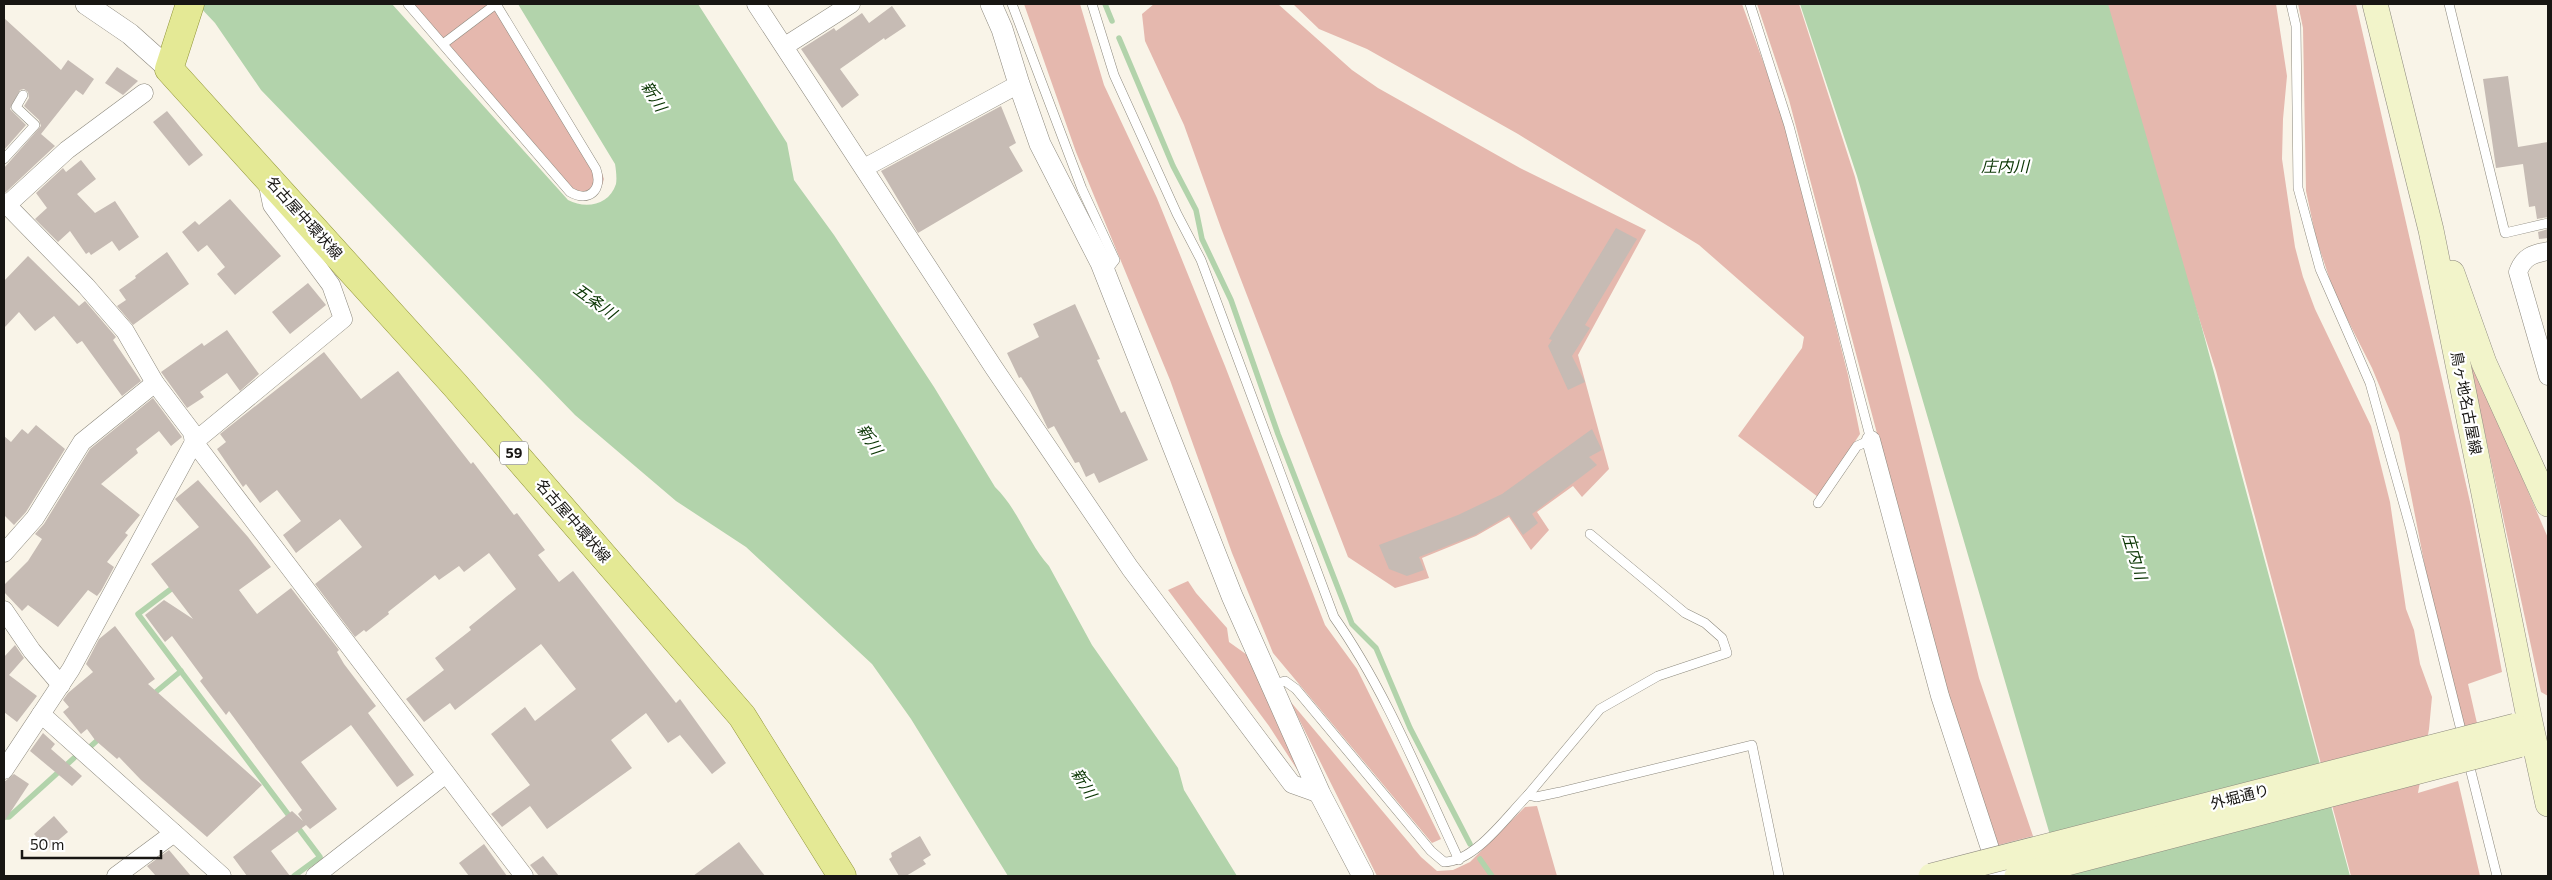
<svg xmlns="http://www.w3.org/2000/svg" width="2552" height="880" viewBox="0 0 2552 880" font-family="Commissioner,'Noto Sans JP',sans-serif">
  <rect width="100%" height="100%" fill="#f9f4e8"/>
  <g fill="#e5b8ae">
    <path d="M403,4H500L600,168L604,179C598,200 586,206 567,195Z"/>
    <path d="M1024,4H1080L1104,85L1157,198L1225,366L1325,625L1357,669L1441,839L1432,843L1273,653L1232,553L1170,380L1076,152Z"/>
    <path d="M1154,4H1278L1352,70L1378,88L1520,168L1646,230L1578,355L1609,469L1582,497L1573,486L1537,512L1549,530L1531,550L1509,517L1476,536L1422,558L1429,578L1395,588L1348,557L1221,228L1184,125L1145,41L1142,14Z"/>
    <path d="M1293,4H1742L1783,116L1848,375L1860,434L1818,497L1738,436L1802,348L1804,337L1699,245L1518,134L1367,49L1319,29Z"/>
    <path d="M1757,4H1799L1855,177L1979,678L2033,836L1995,846L1945,691L1789,100Z"/>
    <path d="M2103,4H2276L2287,76L2283,119L2282,159L2295,247L2303,277L2315,309L2371,426L2390,502L2406,609L2414,630L2420,664L2432,697L2429,729L2418,793L2458,781L2480,876H2351L2216,371L2137,125Z"/>
    <path d="M2298,4H2356L2471,506L2502,672L2468,684L2482,745L2471,747L2446,675L2399,433L2372,368L2335,295L2316,238L2306,191L2303,28Z"/>
    <path d="M2466,346L2548,538V696L2541,692Z"/>
    <path d="M1188,581L1196,593L1227,628L1229,642L1250,657L1298,771L1269,726L1168,590Z"/>
    <path d="M1290,701L1421,857L1437,871L1453,870L1470,862L1525,807L1537,806L1557,876H1377Z"/>
  </g>
  <g fill="#b2d3ab">
    <path d="M197,4H392L568,200C585,209 609,206 616,184C617,178 616,170 615,164L518,4H698L787,143L794,180L834,235L934,387L995,487C1018,509 1028,543 1049,566L1092,645L1178,768L1184,790L1237,876H1008L911,719L872,664L746,547L676,501L575,415L261,90L215,23Z"/>
    <path d="M1800,4H2108L2202,328L2350,876H2062L1857,176Z"/>
  </g>
  <g fill="none" stroke-linecap="round" stroke-linejoin="round">
    <g stroke="#b2d3ab" stroke-width="5.5">
      <path d="M1105,4L1112,21"/>
      <path d="M1119,38L1173,166L1196,210L1202,239L1231,300L1278,434L1352,624L1376,648L1410,728L1470,844"/>
      <path d="M175,586L138,614L320,857L294,876"/>
      <path d="M151,696L181,671"/>
      <path d="M91,746L101,737"/>
      <path d="M4,817H9L74,758"/>
      <path d="M1480,859L1492,876"/>
    </g>
  </g>
  <g fill="#c6bbb4">
    <path d="M892,6L906,26L885,40L884,38L840,69L859,95L842,108L801,49L834,28L836,31L862,13L869,23Z"/>
    <path d="M4,18L61,70L68,60L94,79L83,95L76,90L41,134L55,146L6,192H4V168L41,126L39,120L24,106L29,98L28,92L24,89L20,90L10,109L26,125L4,150Z"/>
    <path d="M117,67L138,81L123,95L105,83Z"/>
    <path d="M2508,76L2518,147L2548,142V217L2537,219L2535,206L2529,207L2523,164L2496,168L2483,79Z"/>
    <path d="M1001,106L1016,143L1009,147L1023,171L918,233L881,171Z"/>
    <path d="M167,111L203,155L189,166L153,122Z"/>
    <path d="M81,160L96,179L77,194L95,213L115,201L139,237L119,251L112,241L91,255L89,252L86,254L70,231L58,242L35,219L47,208L36,193L63,168L66,172Z"/>
    <path d="M230,199L281,256L235,295L217,274L225,267L207,245L198,252L182,232L195,221L199,225Z"/>
    <path d="M1616,228L1637,239L1585,325L1590,328L1572,356L1585,382L1568,390L1548,346L1552,340L1549,339Z"/>
    <path d="M2548,229V238L2539,239L2538,232Z"/>
    <path d="M167,252L189,284L133,325L117,306L126,300L119,290L136,278L135,276Z"/>
    <path d="M28,256L79,306L85,301L116,337L113,340L141,381L122,396L82,341L77,344L54,316L35,331L19,312L4,328V281Z"/>
    <path d="M308,283L326,305L290,334L272,312Z"/>
    <path d="M1075,304L1100,359L1097,360L1121,413L1125,411L1148,460L1099,483L1094,473L1086,477L1079,462L1075,463L1054,426L1048,429L1030,391L1021,377L1019,378L1007,353L1039,337L1033,324Z"/>
    <path d="M227,330L259,374L240,391L227,373L200,392L204,397L187,408L161,372L202,343L204,346Z"/>
    <path d="M324,352L361,399L398,371L471,464L473,462L514,515L517,513L545,550L538,555L559,582L573,571L676,703L680,699L726,763L712,774L680,735L668,743L646,713L611,740L632,768L547,829L530,806L502,827L491,814L530,785L491,734L525,707L535,721L576,689L541,644L455,710L450,703L424,722L406,699L444,670L435,658L471,630L469,627L516,589L489,553L464,572L459,566L439,580L435,575L388,612L389,614L366,632L364,630L355,637L315,584L362,547L340,519L296,553L283,535L301,521L277,490L260,503L246,484L243,487L217,449L226,442L220,434Z"/>
    <path d="M153,398L182,437L171,446L159,431L136,449L138,453L101,484L140,515L125,533L128,535L107,562L114,567L101,591L97,596L88,590L58,627L28,605L22,611L4,592V585L28,561L42,539L35,534L44,524L90,449Z"/>
    <path d="M36,425L65,449L26,512L14,525L4,515V436L11,442L22,429L28,434Z"/>
    <path d="M1592,429L1602,450L1589,457L1597,465L1532,514L1538,523L1523,535L1509,515L1475,535L1419,557L1424,570L1407,576L1389,569L1379,545L1458,515L1502,494Z"/>
    <path d="M198,480L248,537L271,567L239,590L257,614L291,588L339,650L337,652L344,664L376,706L368,713L414,775L397,787L351,725L301,762L337,809L310,829L306,825L271,851L290,876H247L233,857L292,811L303,821L298,814L302,810L229,711L226,715L200,681L203,678L172,636L165,642L145,615L164,600L193,619L151,564L199,527L175,499Z"/>
    <path d="M115,626L155,679L148,684L262,785L207,837L141,780L119,757L117,759L95,740L87,729L81,734L63,712L69,707L63,700L68,693L93,672L86,664L99,639Z"/>
    <path d="M15,645L24,658L9,675L37,696L17,722L4,712V657Z"/>
    <path d="M43,733L55,744L51,749L82,776L72,786L30,751Z"/>
    <path d="M14,774L29,784L4,822V782Z"/>
    <path d="M54,816L68,832L48,849L34,834Z"/>
    <path d="M920,836L931,855L923,860L926,864L906,876H899L889,859L892,857L891,853Z"/>
    <path d="M739,842L765,876H693Z"/>
    <path d="M484,844L507,876H469L459,863Z"/>
    <path d="M169,850L191,876H156L147,866Z"/>
    <path d="M543,856L559,876H539L530,865Z"/>
  </g>
  <g fill="none" stroke-linecap="round" stroke-linejoin="round">
    <g stroke="#8d897e" stroke-width="10">
      <g id="service">
        <path d="M408,4L570,192C589,203 603,190 596,169L496,4"/>
        <path d="M1012,4L1082,189L1115,260L1105,273"/>
        <path d="M1092,4L1114,75L1177,214L1201,260L1334,617C1385,689 1421,779 1459,860"/>
        <path d="M1750,4L1789,126L1871,440L1857,446L1818,503"/>
        <path d="M2291,4L2296,26L2298,188L2320,269L2370,383L2411,530L2463,738"/>
        <path d="M2449,4L2505,233L2548,223"/>
        <path d="M443,44L496,4"/>
        <path d="M4,159L35,125L16,107L23,95"/>
        <path d="M1270,685L1285,681L1296,689L1431,851L1444,862C1475,862 1507,816 1528,795L1536,797L1560,792L1752,745L1779,876"/>
        <path d="M2468,760L2497,876"/>
        <path d="M1528,795L1600,709L1658,676L1727,653L1722,638L1705,623L1685,613L1590,534"/>
      </g>
    </g>
    <g stroke="#8d897e" stroke-width="19">
      <g id="minor">
        <path d="M756,4L994,368L1130,568L1292,784L1320,794"/>
        <path d="M785,46L851,4"/>
        <path d="M864,168L1019,84"/>
        <path d="M4,202L86,286L125,331L155,383L192,432L194,442L524,876"/>
        <path d="M7,205L67,150L144,93"/>
        <path d="M2548,251C2533,254 2524,256 2518,272L2548,376"/>
        <path d="M1871,440L1940,696L1999,876"/>
        <path d="M4,553L35,518L82,442L155,383"/>
        <path d="M4,610L32,651L61,685"/>
        <path d="M41,714L222,876"/>
        <path d="M4,770L71,669L194,442L343,319L331,285L272,205L267,181"/>
        <path d="M116,876L174,833"/>
        <path d="M315,876L446,774"/>
      </g>
    </g>
    <g stroke="#8d897e" stroke-width="22">
      <g id="tertiary">
        <path d="M86,4L130,34L169,69"/>
        <path d="M991,4L1002,29L1019,84L1040,144L1101,263L1232,596L1320,794L1363,876"/>
      </g>
    </g>
    <g stroke="#8d897e" stroke-width="26">
      <g id="secondary">
        <path d="M2375,4L2431,230L2530,722L2548,804"/>
        <path d="M2452,273L2484,363L2548,504"/>
      </g>
    </g>
    <g stroke="#919539" stroke-width="29">
      <path id="primary" d="M190,4L169,69L455,385L742,716L842,876"/>
    </g>
    <use href="#service" stroke="#fff" stroke-width="9"/>
    <use href="#minor" stroke="#fff" stroke-width="18"/>
    <use href="#tertiary" stroke="#fff" stroke-width="21"/>
    <use href="#secondary" stroke="#f2f4ca" stroke-width="25"/>
    <use href="#primary" stroke="#e4e995" stroke-width="28"/>
    <g stroke="#8d897e" stroke-width="26" stroke-linecap="butt">
      <g id="secondary-bridge">
        <path d="M1931,876L2515,726"/>
        <path d="M2017,876L2519,745"/>
      </g>
    </g>
    <use href="#secondary-bridge" stroke="#f2f4ca" stroke-width="25"/>
  </g>
  <g text-anchor="middle" stroke-width="4.5" stroke-linejoin="round" paint-order="stroke">
    <rect fill="#fff" stroke="#5d5c5a" stroke-width="1" x="500" y="441.5" width="28" height="23" rx="4"/>
    <g font-size="14" font-weight="bold" fill="#181613">
      <text x="514" y="458">59</text>
    </g>
    <g font-size="15" fill="#181613" stroke="#fff">
      <text transform="translate(304 218) rotate(48)" y="5">名古屋中環状線</text>
      <text transform="translate(2466 403) rotate(79)" y="5">鳥ヶ地名古屋線</text>
      <text transform="translate(573 521) rotate(49)" y="5">名古屋中環状線</text>
      <text transform="translate(2240 797) rotate(-14)" y="5">外堀通り</text>
    </g>
    <g font-size="16" font-style="italic" fill="#083400" stroke="#fff">
      <text transform="translate(654 96) rotate(58)" y="6">新川</text>
      <text x="2005" y="172">庄内川</text>
      <text transform="translate(595 301) rotate(36)" y="6">五条川</text>
      <text transform="translate(870 439) rotate(58)" y="6">新川</text>
      <text transform="translate(2135 556) rotate(73)" y="6">庄内川</text>
      <text transform="translate(1084 783) rotate(58)" y="6">新川</text>
    </g>
  </g>
  <rect width="2552" height="880" fill="none" stroke="#181613" stroke-width="10"/>
  <path d="M22 850v8h139v-8" fill="none" stroke="#181613" stroke-width="2.5"/>
  <text x="30" y="850" font-size="15" fill="#181613" stroke="#ffffff" stroke-width="4" paint-order="stroke">50 m</text>
</svg>
